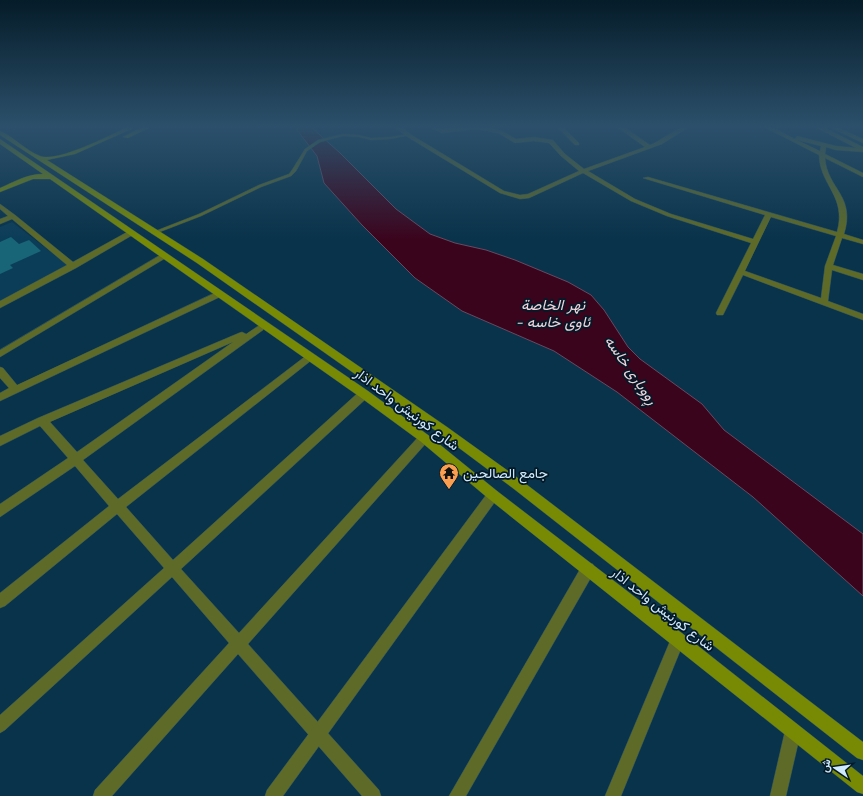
<svg xmlns="http://www.w3.org/2000/svg" width="863" height="796" viewBox="0 0 863 796" font-family="Georgia,Vazirmatn,serif">
  <rect width="100%" height="100%" fill="#09334a"/>
  <path fill="#0c3d58" d="M12,222L69,266L0,304V227Z"/>
  <path fill="#3b041d" stroke="#684960" d="M297,127H311L340,153L396,209L430,234L455,243L486,250L515,260L568,282L591,295L604,310L628,347L640,359L702,404L724,430L863,534V596L753,497L617,392L554,351L462,311L415,278L362,225L324,183L317,156L297,130Z"/>
  <path fill="#196578" d="M11,237L19,244L29,240L41,251L10,265L13,268L0,274V242Z"/>
  <g fill="none" stroke-linecap="round" stroke-linejoin="round">
    <g stroke="#295067" stroke-width="1">
      <path id="service" d="M343,134L359,135L371,138L390,137L408,134L410,135L390,139L371,140L359,137L343,136L320,142L307,151L296,171L291,176L261,187L201,216L157,233L153,232L199,214L259,185L289,174L292,170L305,149L318,140Z"/>
    </g>
    <g stroke="#295067" stroke-width="1">
      <g id="minor">
        <path d="M395,127H402L410,134L504,191L520,195L528,194L579,171L561,156L549,143L534,141L515,143L498,133L476,129L442,133L429,127L443,129L458,127H486L502,131L516,139L534,137L553,140L565,154L584,169L645,147L617,127H624L650,145C663,140 675,127 689,127L662,144L588,171L635,199L671,214L753,239L765,215L643,178L648,177L837,232C847,196 820,186 819,155L764,127H772L795,139L797,136L836,146L856,148L815,127H823L863,147V152L836,150L826,147L825,154L863,173V177L825,158C827,189 856,195 844,234L863,240V244L842,238L833,265L863,274V280L832,270L828,301L863,314V320L743,275L723,315H717L716,313L751,243L667,216L631,201L583,173L529,198L520,199L500,193L406,136ZM797,140L821,146L820,151ZM771,217L836,236L825,266L821,298L745,271Z"/>
        <path d="M557,127H563L579,143V145H575Z"/>
        <path d="M837,127L863,139V143L831,128Z"/>
        <path d="M0,204L15,215L73,262L129,231H132L136,233L76,268L0,308V301L67,265L12,219L0,224V219L8,216L0,209Z"/>
        <path d="M162,254H165L169,256L0,357V350Z"/>
        <path d="M219,291L222,292L223,294L222,296L0,401V393L9,388L0,378V367L3,368L17,385Z"/>
        <path d="M260,325L264,328L263,330L83,460L118,499L307,355H313L315,357L313,359L126,507L173,560L360,391H368L369,394L368,397L181,569L239,633L420,435L424,434L428,435L429,438L428,441L248,644L379,790L381,796H362L238,654L112,796H93L95,790L229,643L172,577L5,730L0,733V715L164,568L117,514L5,606L0,608V593L109,506L75,466L0,517V504L68,458L40,426L0,446V436L38,418L239,333L242,332L246,334ZM233,342L77,452L50,422Z"/>
        <path d="M588,563L593,564L594,569L593,574L466,796H449L583,564Z"/>
        <path d="M678,632L683,634L685,639L621,796H605L673,634Z"/>
        <path d="M793,723L798,726L801,731L786,796H770L785,731L788,726Z"/>
      </g>
    </g>
    <g stroke="#295067" stroke-width="1">
      <path id="tertiary" d="M493,490L497,491L499,495L497,499L283,796H265L267,790L489,491Z"/>
    </g>
    <g stroke="#295067" stroke-width="1">
      <g id="secondary">
        <path d="M128,127H136L75,154L47,160L203,259L447,427L522,481L863,742V760L857,758L514,489L439,433L197,263L0,135V131C14,137 25,150 40,156C57,163 110,135 128,127Z"/>
        <path d="M143,127H151L128,138L123,137Z"/>
        <path d="M0,139L368,391L428,435L497,491L683,634L863,776V794L857,792L489,499L420,441L360,397L50,179H33L0,192V188C14,182 27,174 43,174L0,144Z"/>
      </g>
    </g>
    <use href="#service" fill="#5e6a27" fill-rule="evenodd"/>
    <use href="#minor" fill="#5e6a27" fill-rule="evenodd"/>
    <use href="#tertiary" fill="#5e6a27" fill-rule="evenodd"/>
    <use href="#secondary" fill="#788a04" fill-rule="evenodd"/>
  </g>
  <linearGradient id="sky" x2="0" y2="1"><stop stop-color="#051c29"/><stop offset="0.53" stop-color="#2c506b"/><stop offset="1" stop-color="#2c506b" stop-opacity="0"/></linearGradient>
  <rect width="863" height="239" fill="url(#sky)"/>
  <defs>
    <g id="temple-pin" transform="scale(1)"><path d="M0 17L-7.5 6A9.5 9.5 0 1 1 7.5 6Z" fill="#fb9e50" stroke="#041927"/><path d="M0-6L5-2H3V0L6.5 2.5H4V6H1.5V3h-3V6H-4V2.5H-6.5L-3 0V-2H-5Z" fill="#111"/></g>
  </defs>
  <g fill-rule="evenodd">
    <use href="#temple-pin" x="449" y="473"/>
  </g>
  <g text-anchor="middle" stroke-width="3.5" stroke-linejoin="round" paint-order="stroke">
    <g font-size="14" fill="#d0eafd" stroke="#041927">
      <text transform="translate(407 409) rotate(37)" y="5">شارع كورنيش واحد اذار</text>
      <text transform="translate(663 609) rotate(38)" y="5">شارع كورنيش واحد اذار</text>
    </g>
    <g font-size="14" fill="#d0eafd" stroke="#041927" text-anchor="start">
      <text x="463" y="478">جامع الصالحين</text>
    </g>
    <g font-size="15" font-style="italic" fill="#f1d3db" stroke="#041927">
      <text x="553" y="310">نهر الخاصة<tspan x="553" dy="17">- ئاوی خاسە</tspan></text>
      <text transform="translate(631 370) rotate(55)" y="5">ڕووباری خاسە</text>
    </g>
  </g>
  <g transform="translate(835 768) rotate(283)" stroke="#041927" stroke-width="3" paint-order="stroke">
  <path d="M0-3L7 15L0 10L-7 15Z" fill="#d0eafd"/>
  <text y="-6" font-size="11" font-weight="bold" text-anchor="middle" fill="#d0eafd">ش</text>
  </g>
</svg>
